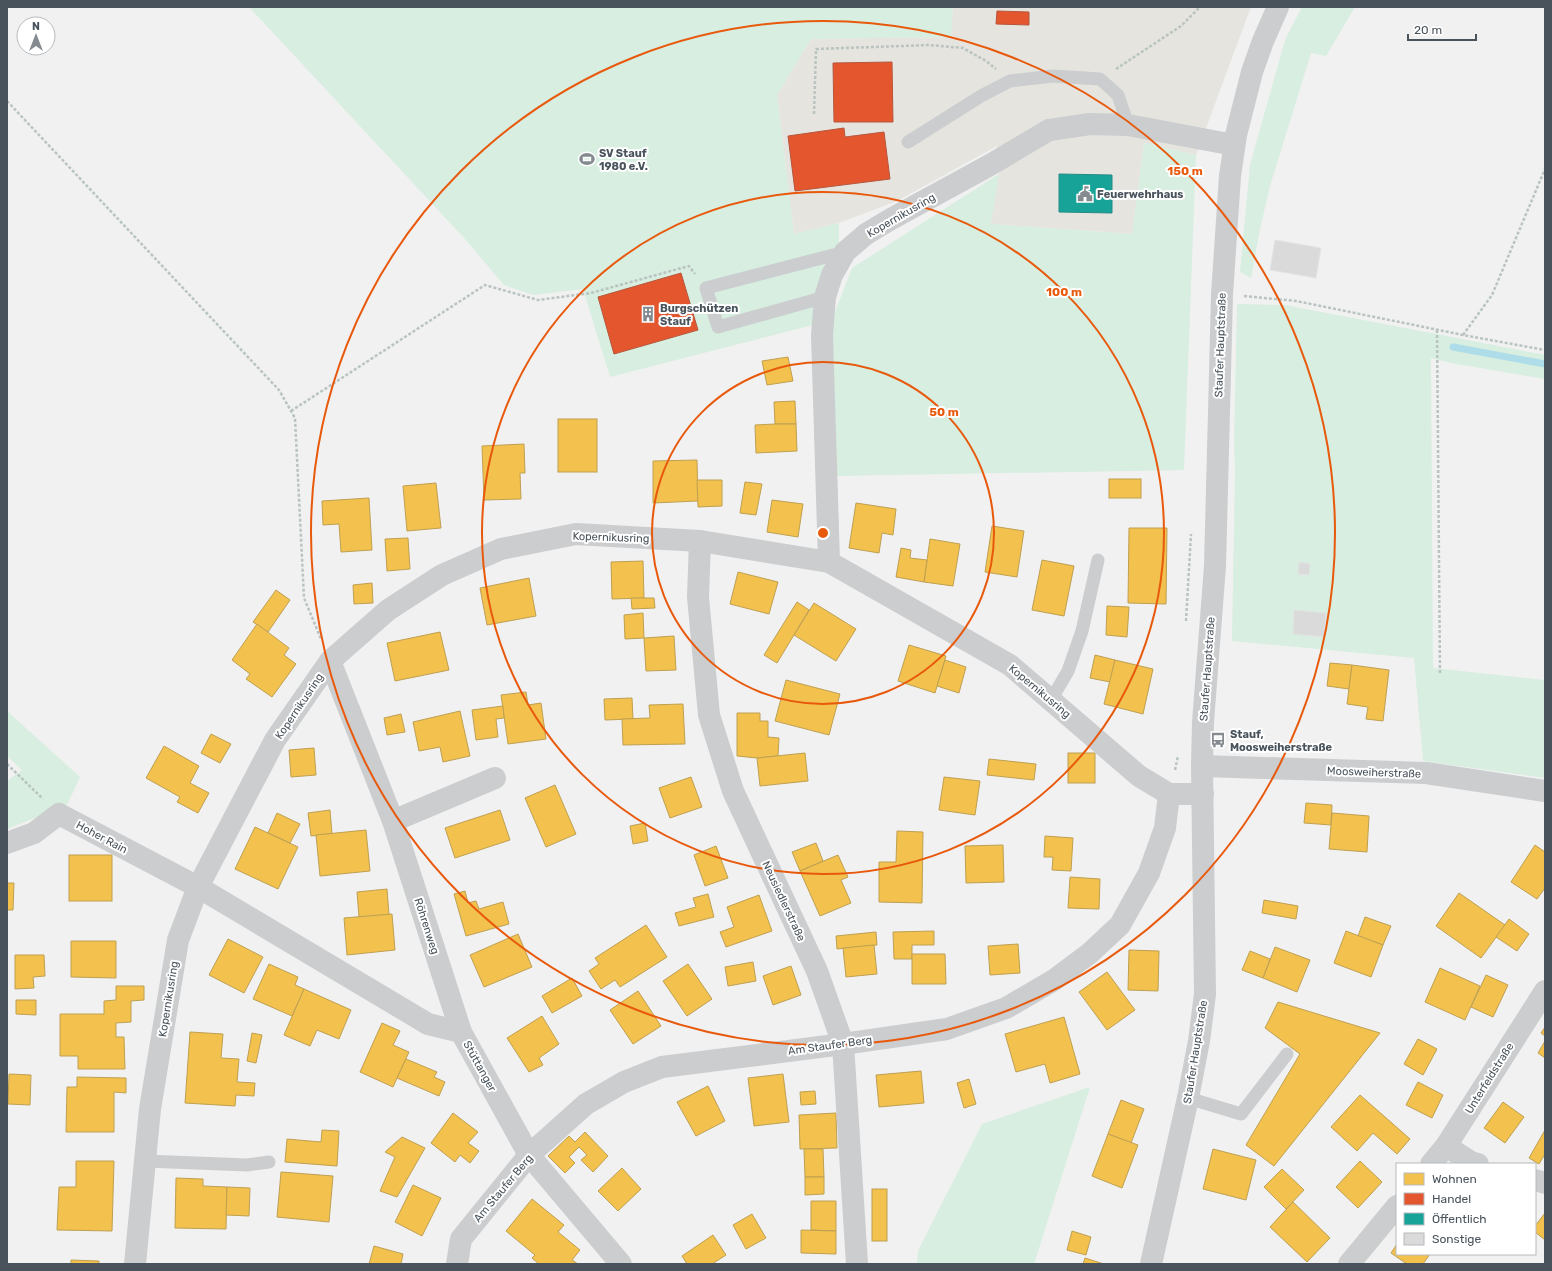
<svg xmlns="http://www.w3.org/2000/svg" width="1552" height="1271" viewBox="0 0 1552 1271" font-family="Rubik,sans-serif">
  <rect width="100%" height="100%" fill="#f1f1f1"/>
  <path fill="#e5e4df" d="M953,7H1251L1196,155L1144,143L1132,234L990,224L999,174L997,146L897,201L839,223L794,234L777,95L811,39L951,37Z"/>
  <g fill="#d7eee0">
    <path d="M249,7H953L951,37L811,39L777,95L794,234L839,223V244L817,324L610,377L583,289L533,295L504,285L465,239Z"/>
    <path d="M1302,7H1355L1326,56L1311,53L1270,186L1260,229L1251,278L1240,272L1250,165L1285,40Z"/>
    <path d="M1144,143L1196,155L1184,470L837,476L832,320L852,268L999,174L991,224L1132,234Z"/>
    <path d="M1237,304L1285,305L1545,355V379L1451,363L1431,358L1433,668L1545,680V778L1423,761L1414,658L1232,641L1235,470L1234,443Z"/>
    <path d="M7,711L80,777L67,805L7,829V781L22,770L7,756Z"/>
    <path d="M1090,1087L1034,1264H917L918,1251L982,1124Z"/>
  </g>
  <g fill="#f2c14e" stroke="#bfa052">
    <path d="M788,357L793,381L767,385L762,361Z"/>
    <path d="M795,401L796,424H775L774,402Z"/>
    <rect x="558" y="419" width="39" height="53"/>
    <path d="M775,424H796L797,451L756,453L755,425Z"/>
    <path d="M524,444L525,473H520L521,499L484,500L482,446Z"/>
    <path d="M697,460L698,501L653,503V461Z"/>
    <rect x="1109" y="479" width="32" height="19"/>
    <path d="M697,480H722V506L698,507Z"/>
    <path d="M745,482L762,484L756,515L740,513Z"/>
    <path d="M436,483L441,528L407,531L403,486Z"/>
    <path d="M369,498L372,550L341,552L339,524L323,525L322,501Z"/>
    <path d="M772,500L803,504L798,537L767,532Z"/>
    <path d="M856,503L896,509L893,535L882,533L879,553L849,548Z"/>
    <path d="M992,526L1024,531L1017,577L985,572Z"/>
    <path d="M1129,528H1167L1166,604L1128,603Z"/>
    <path d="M408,538L410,569L387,571L385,539Z"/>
    <path d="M930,539L960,544L953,586L924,582Z"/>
    <path d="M901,548L911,550L910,558L927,560L924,582L896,577Z"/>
    <path d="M1042,560L1074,566L1064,616L1032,610Z"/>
    <path d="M643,561L644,598L612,599L611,562Z"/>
    <path d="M738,572L778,582L769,614L730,604Z"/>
    <path d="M529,578L536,616L487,625L480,588Z"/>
    <path d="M372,583L373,603L354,604L353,585Z"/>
    <path d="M276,590L290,600L268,632L253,622Z"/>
    <path d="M631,598H654L655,608L632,609Z"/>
    <path d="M797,602L809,610L777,663L764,655Z"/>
    <path d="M814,603L856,629L836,661L794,635Z"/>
    <path d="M1107,606L1129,607L1127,637L1106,635Z"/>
    <path d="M643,613L644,638L625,639L624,615Z"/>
    <path d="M257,624L289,648L284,655L296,664L272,697L246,679L250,674L232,660Z"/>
    <path d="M440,632L449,670L395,681L387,643Z"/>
    <path d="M674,636L676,670L646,671L644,638Z"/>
    <path d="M909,645L946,656L935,693L898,681Z"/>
    <path d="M1095,655L1115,660L1110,682L1090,678Z"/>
    <path d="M945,660L966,667L959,693L937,686Z"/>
    <path d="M1115,660L1153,669L1143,714L1104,704Z"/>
    <path d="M1330,663L1352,665L1349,689L1327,686Z"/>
    <path d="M1352,665L1389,670L1383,721L1366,719L1368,707L1347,704Z"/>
    <path d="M786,680L840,694L829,735L775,721Z"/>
    <path d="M526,692L528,705L541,703L546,739L508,744L501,695Z"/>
    <path d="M632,698L633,719L605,720L604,699Z"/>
    <path d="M683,704L685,744L623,745L622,719L650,718L649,705Z"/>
    <path d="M503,706L504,718L496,719L498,737L476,740L472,710Z"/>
    <path d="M460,711L470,756L443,762L440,747L419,751L413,722Z"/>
    <path d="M737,713H760V721H768V737L779,738L778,756L757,758L737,756Z"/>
    <path d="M401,714L405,732L387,735L384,718Z"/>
    <path d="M211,734L231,744L220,763L201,753Z"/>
    <path d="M164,746L199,766L190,783L209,793L198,813L177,802L180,797L146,778Z"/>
    <path d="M314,748L316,775L291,777L289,750Z"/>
    <path d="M805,753L808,781L760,786L757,758Z"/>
    <rect x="1068" y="753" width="27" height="30"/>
    <path d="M989,759L1036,764L1034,780L987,775Z"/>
    <path d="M691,777L702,807L670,818L659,788Z"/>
    <path d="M944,777L980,781L975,815L939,810Z"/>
    <path d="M555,785L576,834L546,847L525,798Z"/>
    <path d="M1306,803L1332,805L1331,825L1304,823Z"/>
    <path d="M330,810L332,834L311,836L308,813Z"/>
    <path d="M500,810L510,840L455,858L445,828Z"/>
    <path d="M277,813L300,824L290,843L268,833Z"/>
    <path d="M1332,813L1369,816L1367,852L1329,849Z"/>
    <path d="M645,823L648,841L633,844L630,826Z"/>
    <path d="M255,827L298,847L278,889L235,869Z"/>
    <path d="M366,830L370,871L320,876L316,835Z"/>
    <path d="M897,831L923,832L922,903L879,902V862H896Z"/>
    <path d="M1045,836L1073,838L1071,871L1052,870L1053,857H1044Z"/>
    <path d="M816,843L823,861L800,871L792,852Z"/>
    <path d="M1003,845L1004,882L966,883L965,846Z"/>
    <path d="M1535,845L1545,852V888L1537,899L1511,882Z"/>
    <path d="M716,846L728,878L705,886L694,855Z"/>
    <rect x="69" y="855" width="43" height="46"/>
    <path d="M838,855L848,877L841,880L851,903L820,916L800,871Z"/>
    <path d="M1070,877L1100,879L1099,909L1068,908Z"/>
    <path d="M7,883H14L13,910H7Z"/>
    <path d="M387,889L389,915L359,917L357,892Z"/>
    <path d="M465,891L468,903L476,901L479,909L503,902L509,924L466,936L454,894Z"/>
    <path d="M1459,893L1505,925L1481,958L1436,926Z"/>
    <path d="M708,894L714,917L679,926L675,913L696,907L693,898Z"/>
    <path d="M759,895L772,931L726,947L720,932L734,927L727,907Z"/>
    <path d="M1264,900L1298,906L1296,919L1262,913Z"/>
    <path d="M392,914L395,950L347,955L344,918Z"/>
    <path d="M1365,917L1391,926L1383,945L1358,936Z"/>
    <path d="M1509,919L1529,934L1517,951L1496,937Z"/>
    <path d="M646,925L667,957L620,987L615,980L601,989L589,971L599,964L595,958Z"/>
    <path d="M934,931V945H912V959H894L893,932Z"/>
    <path d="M1346,931L1383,945L1371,977L1334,963Z"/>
    <path d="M876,932L877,945L837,949L836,936Z"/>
    <path d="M518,934L532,967L484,987L470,955Z"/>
    <path d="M228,939L263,957L244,993L209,975Z"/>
    <path d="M71,941H116V978L71,977Z"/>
    <path d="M1018,944L1020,973L990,975L988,946Z"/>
    <path d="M874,945L877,974L846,977L843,948Z"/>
    <path d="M1275,947L1310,960L1297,992L1263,978Z"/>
    <path d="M1129,950L1159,951L1158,991L1128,990Z"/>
    <path d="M1250,951L1270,959L1263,978L1242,970Z"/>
    <path d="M912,954H945L946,984H912Z"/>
    <path d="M15,955H44L45,976L33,977L34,988L15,989Z"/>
    <path d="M753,962L756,981L728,986L725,967Z"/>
    <path d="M269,964L298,977L295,985L304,989L292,1016L253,999Z"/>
    <path d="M688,964L712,999L687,1016L663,981Z"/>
    <path d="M791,966L801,995L773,1005L763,976Z"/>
    <path d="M1440,968L1480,986L1465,1020L1425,1002Z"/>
    <path d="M1107,972L1135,1010L1107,1030L1079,992Z"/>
    <path d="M1486,975L1508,985L1493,1017L1471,1007Z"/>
    <path d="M572,978L582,996L552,1013L542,996Z"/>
    <path d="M116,986H144V1000L131,1001V1022L116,1023V1037H124L125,1069H78V1056H60V1014H104V1001L116,1000Z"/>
    <path d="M304,989L351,1010L339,1039L317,1030L310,1046L284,1035Z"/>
    <path d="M638,991L661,1026L633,1044L610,1010Z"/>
    <path d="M16,1000H36V1015L16,1014Z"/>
    <path d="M1278,1002L1380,1033L1274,1166L1246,1145L1300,1054L1265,1028Z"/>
    <path d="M542,1016L559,1044L539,1058L543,1065L529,1072L507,1038Z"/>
    <path d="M1064,1017L1080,1074L1050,1083L1045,1064L1016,1072L1005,1034Z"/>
    <path d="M382,1023L400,1031L393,1045L409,1052L393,1087L360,1072Z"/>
    <path d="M1545,1027V1036L1541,1033Z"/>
    <path d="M190,1032L223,1034L221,1058L239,1059L237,1082L255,1083L254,1096L236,1095L235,1106L185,1103Z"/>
    <path d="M252,1033L262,1035L256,1063L247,1061Z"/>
    <path d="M1418,1039L1437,1049L1423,1075L1404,1064Z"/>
    <path d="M1545,1041V1058L1538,1053Z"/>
    <path d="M406,1059L437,1072L434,1077L445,1082L439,1096L397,1078Z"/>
    <path d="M921,1071L924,1103L879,1107L876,1075Z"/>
    <path d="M9,1074L31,1075L30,1105L8,1104Z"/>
    <path d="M783,1074L789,1122L754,1126L748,1078Z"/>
    <path d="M77,1077L126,1078V1093L114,1092V1132H66L67,1087H77Z"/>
    <path d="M969,1079L976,1104L964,1108L957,1083Z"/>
    <path d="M1418,1082L1443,1095L1432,1118L1406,1105Z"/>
    <path d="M708,1086L725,1121L696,1136L677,1102Z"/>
    <path d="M815,1091L816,1104L801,1105L800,1092Z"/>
    <path d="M1360,1095L1410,1139L1397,1154L1373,1133L1357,1151L1331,1127Z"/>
    <path d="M1121,1100L1144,1109L1131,1143L1108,1134Z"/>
    <path d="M1503,1102L1524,1117L1505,1143L1484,1128Z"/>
    <path d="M453,1113L478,1132L468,1143L479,1151L470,1163L460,1155L455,1162L431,1143Z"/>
    <path d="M836,1113L837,1148L800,1149L799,1115Z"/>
    <path d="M322,1130L339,1131L337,1166L285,1162L287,1139L321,1142Z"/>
    <path d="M1545,1130V1154L1539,1164L1529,1158Z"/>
    <path d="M585,1132L608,1156L593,1172L581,1160L587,1155L579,1147L569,1157L575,1163L565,1173L548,1156L569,1136L575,1142Z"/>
    <path d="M1108,1134L1138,1145L1122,1188L1092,1176Z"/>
    <path d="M402,1137L425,1148L397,1197L380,1191L395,1157L385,1152Z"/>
    <path d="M804,1149H823L824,1177H805Z"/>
    <path d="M1213,1149L1256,1160L1246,1200L1203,1189Z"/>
    <path d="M76,1161H114L112,1231L57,1230L59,1187H76Z"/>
    <path d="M1360,1161L1382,1182L1358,1208L1336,1187Z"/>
    <path d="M622,1168L641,1189L618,1211L598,1191Z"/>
    <path d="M1282,1169L1304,1190L1286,1209L1264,1187Z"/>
    <path d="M281,1172L333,1176L329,1222L277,1217Z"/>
    <path d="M805,1177H824V1194L805,1195Z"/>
    <path d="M176,1178L203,1179V1186L227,1187L226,1229L175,1228Z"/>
    <path d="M413,1185L441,1198L422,1236L395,1222Z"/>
    <path d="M227,1187L250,1188L249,1216L226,1215Z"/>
    <rect x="872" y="1189" width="15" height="52"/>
    <path d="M532,1199L564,1225L558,1232L580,1250L572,1260L578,1264H539L532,1258L535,1255L506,1231Z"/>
    <path d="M811,1201H836V1231L811,1230Z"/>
    <path d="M1293,1202L1330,1238L1307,1262L1270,1227Z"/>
    <path d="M1545,1213V1240L1535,1232V1226Z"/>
    <path d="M752,1214L766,1238L746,1249L733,1225Z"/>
    <path d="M801,1230L836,1231V1254L801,1253Z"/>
    <path d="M1072,1231L1091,1237L1086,1255L1067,1250Z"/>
    <path d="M713,1235L726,1255L712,1264H687L682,1256Z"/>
    <path d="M1397,1244V1254H1430L1423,1264H1407L1391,1253Z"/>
    <path d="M374,1246L403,1254L401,1264H369Z"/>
    <path d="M1085,1258L1104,1264H1083Z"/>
    <path d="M71,1260L99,1261V1264H71Z"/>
  </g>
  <g fill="#e4572e" stroke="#b6563c">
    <path d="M997,11L1029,12V25L996,24Z"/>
    <path d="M892,62L893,122H834L833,63Z"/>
    <path d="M844,128L845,137L884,132L890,179L795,191L788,136Z"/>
    <path d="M681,273L698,330L614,354L598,297Z"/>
  </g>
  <path fill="#17a398" stroke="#268b86" d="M1059,174L1112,175V213L1059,212Z"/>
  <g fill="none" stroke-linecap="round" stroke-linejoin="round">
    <path stroke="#aedde9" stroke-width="7" d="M1453,347L1545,364"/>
  </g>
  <g fill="#dadadb" stroke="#e3e3e4">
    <path d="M1275,240L1321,248L1316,278L1270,270Z"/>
    <path d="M1299,562L1310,564L1309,575L1298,574Z"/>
    <path d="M1294,610L1326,613L1324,637L1293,634Z"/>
  </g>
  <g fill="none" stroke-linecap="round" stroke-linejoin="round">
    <g stroke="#b9c4c1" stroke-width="2.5" stroke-dasharray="3 2" stroke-linecap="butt">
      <path d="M1116,69L1181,26L1200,7"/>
      <path d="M7,101L279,390L295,418L304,598L321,639"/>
      <path d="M814,114L816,49L929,45L963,48L986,61L996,69"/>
      <path d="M1244,296L1296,301L1463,335L1545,350"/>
      <path d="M1437,330L1440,674"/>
      <path d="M1463,335L1492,295L1545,169"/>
      <path d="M291,411L485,285L538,300L591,293L689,266L695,274"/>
      <path d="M1186,621L1191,534"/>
      <path d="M7,764L43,799"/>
      <path d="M1175,770L1178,756"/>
    </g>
    <g stroke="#cbcdcf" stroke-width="13">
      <path d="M908,142L981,96L1010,81L1053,76L1100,79L1118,95L1128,125"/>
      <path d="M825,297L718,327L706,288L845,252"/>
      <path d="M1051,700L1068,671L1082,631L1098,560"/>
      <path d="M1188,1098L1241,1114L1287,1054"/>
      <path d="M145,1161L247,1165L269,1162"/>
    </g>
    <g stroke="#cbcdcf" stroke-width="22">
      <path d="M700,541L698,597L709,715L733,791L817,971L843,1044L857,1264"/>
      <path d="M829,562L822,335L825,297L832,275L845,252L866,234L891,219L990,165L1049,130L1090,124L1128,125L1234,145"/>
      <path d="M330,661L393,821L461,1032"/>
      <path d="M1202,766L1426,773L1545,791"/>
      <path d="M393,821L495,778"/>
      <path d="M7,843L34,833L59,814L198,887L428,1024L461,1032L529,1155L621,1264"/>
      <path d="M1446,1146L1471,1162L1478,1164"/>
      <path d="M1431,1164L1446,1146L1545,991"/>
      <path d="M1535,1180L1545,1183"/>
      <path d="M135,1264L150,1109L178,940L198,887L275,740L330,661L388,610L442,575L501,549L576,534L700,541L829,562L1010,665L1139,776L1169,794H1203"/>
      <path d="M457,1264L461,1239L529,1155L586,1104L624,1082L662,1067L843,1044L947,1029L1006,1008L1054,980L1090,953L1120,925L1149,873L1165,828L1169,794"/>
      <path d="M1349,1264L1397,1206"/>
    </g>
    <path stroke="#cbcdcf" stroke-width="22" d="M1151,1264L1188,1098L1199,1041L1205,994L1202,766L1203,722L1215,566L1222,295L1230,176L1236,135L1252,72L1263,41L1278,7"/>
  </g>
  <g fill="none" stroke="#e8590c" stroke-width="2">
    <circle cx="823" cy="533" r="171"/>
    <circle cx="823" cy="533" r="341"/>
    <circle cx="823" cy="533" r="512"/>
  </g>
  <defs>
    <g id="stadium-bare" transform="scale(1.2)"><path d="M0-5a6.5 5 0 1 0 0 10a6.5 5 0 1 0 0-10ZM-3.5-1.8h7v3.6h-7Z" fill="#848a90" stroke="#fff" stroke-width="2.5" paint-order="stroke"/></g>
    <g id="civic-bare" transform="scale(1.2)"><path d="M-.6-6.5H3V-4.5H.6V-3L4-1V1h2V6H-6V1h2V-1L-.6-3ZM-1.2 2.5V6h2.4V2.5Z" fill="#848a90" stroke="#fff" stroke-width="2.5" paint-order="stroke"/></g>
    <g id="building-bare" transform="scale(1.2)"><path d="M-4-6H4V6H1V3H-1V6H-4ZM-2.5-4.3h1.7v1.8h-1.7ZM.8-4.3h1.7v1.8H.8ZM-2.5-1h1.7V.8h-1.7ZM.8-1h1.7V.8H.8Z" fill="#848a90" stroke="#fff" stroke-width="2.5" paint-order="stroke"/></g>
    <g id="bus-bare" transform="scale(1.2)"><path d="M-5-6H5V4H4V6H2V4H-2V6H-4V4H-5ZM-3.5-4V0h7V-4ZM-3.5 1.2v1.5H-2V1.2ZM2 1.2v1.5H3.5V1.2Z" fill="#848a90" stroke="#fff" stroke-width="2.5" paint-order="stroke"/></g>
  </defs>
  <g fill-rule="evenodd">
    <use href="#stadium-bare" x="587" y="159"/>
    <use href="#civic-bare" x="1085" y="194"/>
    <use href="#building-bare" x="648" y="314"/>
    <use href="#bus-bare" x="1218" y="740"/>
  </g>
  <g text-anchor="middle" stroke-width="4" stroke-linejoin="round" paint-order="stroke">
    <g font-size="11" font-weight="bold" fill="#49535c" stroke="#fff" text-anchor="start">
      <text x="599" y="157">SV Stauf<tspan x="599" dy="13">1980 e.V.</tspan></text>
      <text x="1097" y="198">Feuerwehrhaus</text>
      <text x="660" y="312">Burgschützen<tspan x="660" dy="13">Stauf</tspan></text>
      <text x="1230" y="738">Stauf,<tspan x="1230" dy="13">Moosweiherstraße</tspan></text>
    </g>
    <g font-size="11" fill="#49535c" stroke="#fff">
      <text transform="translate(901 215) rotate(-30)" y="4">Kopernikusring</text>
      <text transform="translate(1220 345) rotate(-88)" y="4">Staufer Hauptstraße</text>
      <text transform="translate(611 537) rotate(2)" y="4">Kopernikusring</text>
      <text transform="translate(1207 669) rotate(-86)" y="4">Staufer Hauptstraße</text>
      <text transform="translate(1040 691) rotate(40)" y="4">Kopernikusring</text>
      <text transform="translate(299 706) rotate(-56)" y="4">Kopernikusring</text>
      <text transform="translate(1374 772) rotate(2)" y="4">Moosweiherstraße</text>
      <text transform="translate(102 837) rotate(28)" y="4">Hoher Rain</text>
      <text transform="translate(784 901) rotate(65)" y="4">Neusiedlerstraße</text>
      <text transform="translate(427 926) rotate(72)" y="4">Röhrenweg</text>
      <text transform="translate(168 999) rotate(-81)" y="4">Kopernikusring</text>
      <text transform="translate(830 1045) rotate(-8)" y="4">Am Staufer Berg</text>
      <text transform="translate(1195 1052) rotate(-81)" y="4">Staufer Hauptstraße</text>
      <text transform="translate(480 1066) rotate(61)" y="4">Stüttanger</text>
      <text transform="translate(1489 1078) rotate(-58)" y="4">Unterfeldstraße</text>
      <text transform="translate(503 1188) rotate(-50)" y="4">Am Staufer Berg</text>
    </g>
  </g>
  <circle cx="823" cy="533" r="6" fill="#e8590c" stroke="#fff" stroke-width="2"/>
  <g font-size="12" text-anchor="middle" font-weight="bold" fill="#e8590c" stroke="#fff" stroke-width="4" stroke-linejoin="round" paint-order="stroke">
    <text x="1185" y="175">150 m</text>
    <text x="1064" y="296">100 m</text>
    <text x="944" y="416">50 m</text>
  </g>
  <rect width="1552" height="1271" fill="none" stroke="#49535c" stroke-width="16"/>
  <rect x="1396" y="1163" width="140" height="92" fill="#ffffff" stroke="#b6babe"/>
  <rect x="1404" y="1173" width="20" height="12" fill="#f2c14e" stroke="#b6babe"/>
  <text x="1432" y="1183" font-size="12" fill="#49535c">Wohnen</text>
  <rect x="1404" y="1193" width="20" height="12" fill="#e4572e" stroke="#b6babe"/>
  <text x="1432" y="1203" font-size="12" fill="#49535c">Handel</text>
  <rect x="1404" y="1213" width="20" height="12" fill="#17a398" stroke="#b6babe"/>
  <text x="1432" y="1223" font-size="12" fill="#49535c">Öffentlich</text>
  <rect x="1404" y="1233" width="20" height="12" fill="#dadadb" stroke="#b6babe"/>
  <text x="1432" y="1243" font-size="12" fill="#49535c">Sonstige</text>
  <g transform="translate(36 36)"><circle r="19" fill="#ffffff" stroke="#b6babe"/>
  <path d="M0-3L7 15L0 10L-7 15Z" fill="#848a90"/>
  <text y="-6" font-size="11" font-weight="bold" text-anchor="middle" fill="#49535c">N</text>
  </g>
  <path d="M1408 34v6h68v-6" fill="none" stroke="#49535c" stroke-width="2"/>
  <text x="1414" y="34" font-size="12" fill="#49535c" stroke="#ffffff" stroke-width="3" paint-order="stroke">20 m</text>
</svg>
